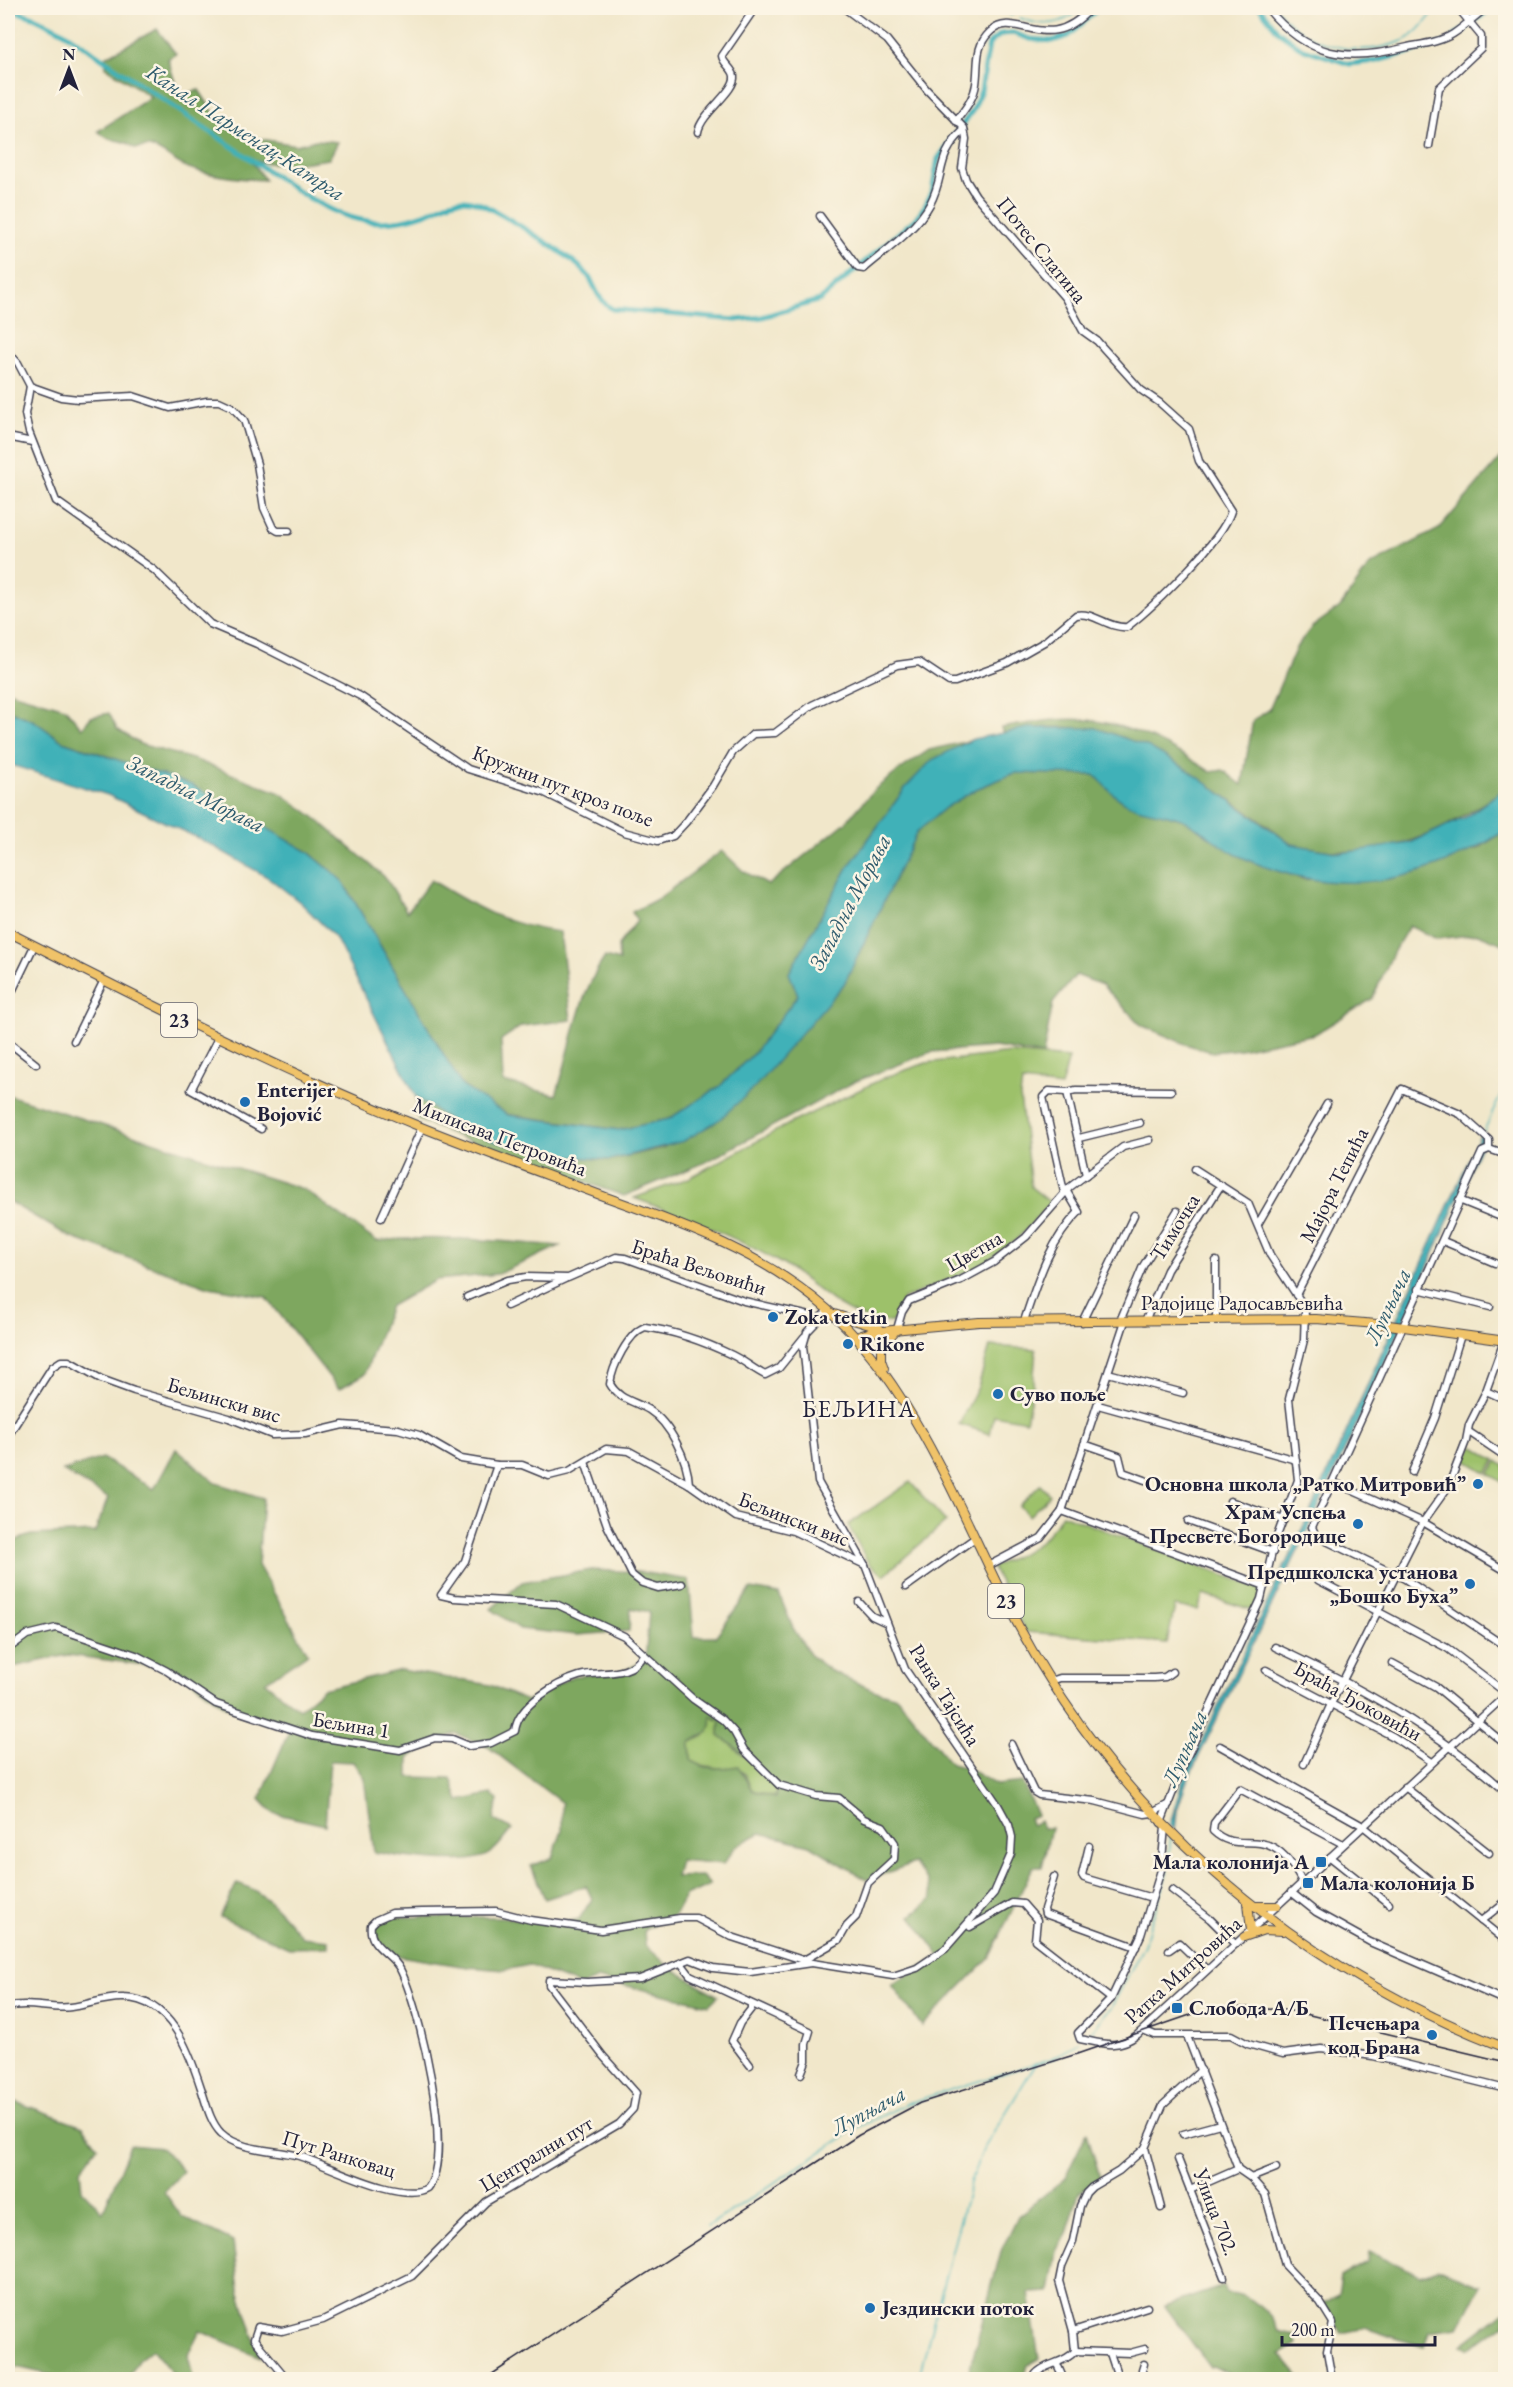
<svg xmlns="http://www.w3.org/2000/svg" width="1513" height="2387" viewBox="0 0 1513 2387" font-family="'EB Garamond',serif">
  <rect width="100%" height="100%" fill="#fcf5e5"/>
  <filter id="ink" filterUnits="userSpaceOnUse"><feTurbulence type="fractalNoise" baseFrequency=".0167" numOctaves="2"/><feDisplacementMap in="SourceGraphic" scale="12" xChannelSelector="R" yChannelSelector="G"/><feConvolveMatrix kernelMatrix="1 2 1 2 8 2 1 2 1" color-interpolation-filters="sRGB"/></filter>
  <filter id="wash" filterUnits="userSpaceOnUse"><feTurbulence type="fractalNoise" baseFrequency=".008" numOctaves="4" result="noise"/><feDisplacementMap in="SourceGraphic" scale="24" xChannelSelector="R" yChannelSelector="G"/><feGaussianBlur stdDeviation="1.35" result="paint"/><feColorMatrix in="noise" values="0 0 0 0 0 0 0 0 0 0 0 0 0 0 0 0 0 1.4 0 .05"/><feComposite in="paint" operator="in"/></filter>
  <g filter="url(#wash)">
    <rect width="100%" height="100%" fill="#f1e7ca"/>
    <g fill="#9dc16b" stroke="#607253" stroke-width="1.5">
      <path d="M1011,1053L1069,1058L1061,1087L1022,1082L1020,1096L1031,1187L1051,1203L1016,1240L979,1267L903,1299L892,1322C846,1323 820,1287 784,1265C737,1237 685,1217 634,1198L689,1178L789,1124L886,1077L926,1063Z"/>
      <path d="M990,1346L1036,1349L1033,1387L1026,1421L994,1415L990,1434L959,1424L978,1387Z"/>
      <path d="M1473,1446L1495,1460L1487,1473L1465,1460Z"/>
      <path d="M1497,1461L1505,1466V1484L1489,1474Z"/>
      <path d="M910,1482L946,1522L884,1575L869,1564L848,1525Z"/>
      <path d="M1040,1485L1050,1495L1029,1516L1019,1506Z"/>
      <path d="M1062,1514L1263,1590L1253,1610L1203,1595L1198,1610L1175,1606L1167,1643L1026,1632L992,1567C1026,1551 1042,1548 1062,1514Z"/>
      <path d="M710,1716L720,1721L719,1735L778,1784L775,1798L752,1790L744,1773L696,1764L691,1760L690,1743L704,1736Z"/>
    </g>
    <g fill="#7ea75f" stroke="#50644d" stroke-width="1.5" fill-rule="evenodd">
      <path d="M157,29L176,54L168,59L179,96L199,90L219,121L249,137L296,145L316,140L338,142L329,159C301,163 277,168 250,159L265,180C239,179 210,176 186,167C172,161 163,150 149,147C144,146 139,149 135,148C132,147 130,144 127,143C113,138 111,143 98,131L151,97L106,67L105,57Z"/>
      <path d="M1505,453V788C1450,829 1388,862 1316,849C1308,847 1297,847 1290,843C1280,837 1271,827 1261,821C1174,762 1117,709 1004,733L1001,728C1030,723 1059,717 1089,720C1133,725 1174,748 1211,772L1223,770L1242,785L1253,720L1269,710L1297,646L1312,627L1340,607L1370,565L1439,529Z"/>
      <path d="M8,691L65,708L82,728L91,717L109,713L117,729L140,744L196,760L280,793L313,816L386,878L407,912L431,880C475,907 507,926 560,932L571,1020L522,1026L501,1040L503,1082L556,1095C572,1048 576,999 605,957L619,961L618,945L637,921L632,912L659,898L722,851L743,871L768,885L846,822L875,789L901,769L929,750L973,740L933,760L906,787L849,866L789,973L798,995L754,1053L719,1087L669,1119L619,1130L505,1114L462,1086L342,880L307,851L111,757L62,741L34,721L8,710Z"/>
      <path d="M1015,773L1095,775L1122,801L1185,820L1235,854L1305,880L1478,849L1505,831V945L1478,934L1437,939L1409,926L1394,951L1372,999L1315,1034L1240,1049L1212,1052L1185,1044L1141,1025L1102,985L1076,975L1053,1003L1043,1055L995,1047L931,1052L854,1082L706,1162L624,1196L472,1142L418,1120L416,1097L451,1121L493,1141L552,1155L610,1160L663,1148L812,1019L844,984L917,832L945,808L976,789Z"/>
      <path d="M8,1095L303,1189L376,1241C438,1235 499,1241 560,1246L498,1274L436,1280L390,1306L365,1374L339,1389L266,1297L209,1287L70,1237L8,1201Z"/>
      <path d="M176,1449L216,1483L263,1498L258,1565L308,1653L265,1682L299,1709L323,1689L401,1670L490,1685L527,1701L573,1676L619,1673L645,1661L649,1612L631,1608L629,1631L577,1635L520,1629L491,1609L522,1582L591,1570L640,1572L689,1580L694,1637H715L751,1589L779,1594L793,1628L811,1656L831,1671L873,1690L897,1697L951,1764L967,1768L996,1785L1022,1782L1037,1815L1029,1818L1032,1826L1040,1821L1043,1828H1051L1042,1867H1033L989,1958L922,2026L892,1985L940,1956L911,1916L932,1899L927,1880L914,1863L867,1880L810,1845L760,1833L736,1846L723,1864L680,1860L676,1877L702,1876L710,1885L685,1896L674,1916L644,1930L645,1945L668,1966L718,1996L709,2005L597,1979L581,1986L529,1965L505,1970L468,1967L399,1956L376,1941L374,1925L387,1917H503L554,1924L579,1919L592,1899L586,1886L545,1899L531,1866L552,1858L562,1830V1803L488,1747L455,1733L409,1757V1777L451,1778L459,1801L491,1794L498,1799L494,1820L512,1829C506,1836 499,1847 490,1853C470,1868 399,1857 374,1852L364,1778L353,1762L330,1761L325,1825L273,1813L260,1799L289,1731L226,1707L176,1669L68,1655L8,1668V1543L31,1535L95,1532L108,1498L63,1471L102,1458L154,1489ZM711,1716L720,1721L719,1735L745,1755L769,1781L778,1784L775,1798L752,1790L738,1766C724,1769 702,1770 691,1760L690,1743C703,1734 714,1733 711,1716Z"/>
      <path d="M237,1883C265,1891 284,1916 302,1937L329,1940V1947L289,1948L220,1917Z"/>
      <path d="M8,2099L83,2126L98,2146L80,2171L82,2190L103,2212L130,2145L162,2148L183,2171L164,2192L182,2217L233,2242L239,2290L260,2357L200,2331L188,2355L193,2378L177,2379L152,2349L140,2359L127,2379H59L55,2376L8,2365Z"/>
      <path d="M1087,2133L1100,2177L1079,2193L1067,2234L1057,2251L1050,2292L1029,2293L1039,2359L1028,2365L1024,2379H967L1001,2251L1018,2216L1064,2179Z"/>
      <path d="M1369,2252L1420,2275L1438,2269L1481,2285L1459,2327L1429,2331L1424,2347L1365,2328L1342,2333L1323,2304L1338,2295L1341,2277L1368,2261Z"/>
      <path d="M1224,2286L1227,2293C1249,2293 1271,2311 1279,2331L1294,2335L1297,2344L1280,2354L1301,2379H1238L1213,2366L1210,2367L1165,2306Z"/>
      <path d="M1503,2312H1505V2323L1469,2349L1462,2344Z"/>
    </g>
    <g fill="#40b1b8" stroke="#316a7a" stroke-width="1.5">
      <path d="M8,710L34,721L62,741L192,785L307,851L342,880L462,1086L508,1115L619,1130L669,1119L719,1087L754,1053L798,995L789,973L849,866L906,787L932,760L973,739L1028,728H1096L1149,747L1188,770L1291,844L1341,853L1410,843L1466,817L1505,788V831C1418,887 1331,901 1235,854C1218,845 1203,830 1186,821C1166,811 1139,813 1121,800C1111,794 1103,783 1095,775L1015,773L976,789L945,808L917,832L844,984L754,1088L719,1120L684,1141L610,1160L553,1155L493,1141L451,1121L416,1097L335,937L301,903L269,878L206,842L108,795L8,764Z"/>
      <path d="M1480,1135L1484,1138L1401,1328L1308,1530L1186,1783L1177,1810L1175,1830L1170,1824L1182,1783L1306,1521Z"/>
    </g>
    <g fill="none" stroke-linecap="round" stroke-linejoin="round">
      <g stroke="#40b1b8" stroke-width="1.5">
        <path d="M995,8L1012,15"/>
        <path d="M1276,8C1307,47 1358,60 1405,40C1418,34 1428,19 1437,8"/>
        <path d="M1020,18C1042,27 1064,26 1080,8"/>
        <path d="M1484,1131L1506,1084"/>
        <path d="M1086,2038L1111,2008L1144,1945L1167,1873L1171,1836"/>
        <path d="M707,2227L859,2127L908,2103L1053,2058L1080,2042"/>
        <path d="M918,2380L971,2179L983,2150L1036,2063"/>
      </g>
      <g stroke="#40b1b8" stroke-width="5">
        <path d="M1260,8L1278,31L1301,48L1349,64L1376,61L1446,43L1492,8"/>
        <path d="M8,9L34,17L62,31L299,192C343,218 373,232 424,214C443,207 454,195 475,202C493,207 570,256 583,270C597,283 593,296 612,309L736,320L762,317L820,300L915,219L925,206L932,192L938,159L973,110L981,91L989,44L1001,34L1013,33L1030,39L1052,41L1068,36L1099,8"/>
      </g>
    </g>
  </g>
  <g filter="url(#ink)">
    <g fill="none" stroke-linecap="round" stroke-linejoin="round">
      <g stroke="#414050" stroke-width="9">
        <g id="minor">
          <path d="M1267,8C1308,58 1348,62 1408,47C1423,44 1440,42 1453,34C1464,27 1475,16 1486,8"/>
          <path d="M956,121C964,110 974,99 976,84C979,65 974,47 990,32C1016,7 1046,58 1091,8"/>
          <path d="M698,132C701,113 736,91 734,76C733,68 723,64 722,56L755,8"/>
          <path d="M1429,146L1439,88L1481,48V36L1458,8"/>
          <path d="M820,216L858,268L864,269C886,250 916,230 930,204C946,174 935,157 964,130"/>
          <path d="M8,352L18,363L30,386L61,397L78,399L133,396L170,408L207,401H219L232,407L244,420L257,464L264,508L273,528L278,531H289"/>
          <path d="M30,386L25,414L29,432L56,501L154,570L210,624L257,644L360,696L468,769L545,793L624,832L658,841L673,836L686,822L713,786L733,752L753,734L775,733L812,705L897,665L919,662L949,682H955L1007,663L1044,642L1076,615C1093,611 1109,629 1127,627C1152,608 1223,540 1231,511L1199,461L1189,429L1160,403L1141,390L1097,341L1083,331L1065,298L976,196L966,180L962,168L966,139L964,128L927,90L887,40L844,8"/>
          <path d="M8,437L32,442"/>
          <path d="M8,973L18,978"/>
          <path d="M8,1000L34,946"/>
          <path d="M218,1038L191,1090L261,1129"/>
          <path d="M74,1041L103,982"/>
          <path d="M8,1042L36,1064"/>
          <path d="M1079,1138L1140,1123"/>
          <path d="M1506,1155L1489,1149L1482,1152L1312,1527L1316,1536L1405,1579L1506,1647"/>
          <path d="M1086,1175L1067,1092L1076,1090L1171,1091"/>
          <path d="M1064,1192L1043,1097L1049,1091L1067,1092"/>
          <path d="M1459,1200L1506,1219"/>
          <path d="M381,1218L422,1127"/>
          <path d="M1258,1224L1327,1104"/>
          <path d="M1443,1241L1495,1263"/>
          <path d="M1216,1261V1320"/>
          <path d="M1418,1289L1490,1307"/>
          <path d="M1296,1295L1402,1089L1460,1114L1489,1140V1149"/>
          <path d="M467,1297L508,1280L526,1277L568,1278L616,1257L625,1258L744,1301L819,1318"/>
          <path d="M507,1306L565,1279"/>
          <path d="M1024,1321C1037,1283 1049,1241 1079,1212L1066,1190"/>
          <path d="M1120,1321L1143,1266L1177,1211"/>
          <path d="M1145,1321L1167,1270L1221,1185"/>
          <path d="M1082,1322L1134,1215"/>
          <path d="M897,1329L902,1312L909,1301L961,1280L994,1262L1026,1237L1070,1187L1123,1147L1150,1140"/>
          <path d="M1108,1373L1183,1393"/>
          <path d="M1486,1391L1506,1400"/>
          <path d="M1098,1405L1296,1460"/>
          <path d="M1469,1432L1506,1457"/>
          <path d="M8,1436L52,1367L61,1361H69L101,1379L134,1391L229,1418L272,1435L305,1434L343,1425L398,1429L419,1435L461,1459L497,1465H522L549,1476L569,1471L606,1449L629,1451L689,1484L736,1517L793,1531L865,1565"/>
          <path d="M1084,1444L1119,1456L1123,1472L1145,1480"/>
          <path d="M585,1462L607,1525L632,1575L642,1583L658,1588L682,1584"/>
          <path d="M497,1465L465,1561L441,1595L454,1598L556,1604L624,1636L693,1699L723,1720L734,1732L744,1750L779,1785L816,1796L839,1798L864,1819L883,1826L895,1843L894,1859L868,1883L856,1917L847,1926L839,1940L804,1960"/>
          <path d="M1412,1472L1435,1418L1461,1335"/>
          <path d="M1333,1482L1423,1522L1506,1571"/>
          <path d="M689,1484C688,1460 670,1423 649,1410C635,1401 619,1400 610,1384C612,1367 628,1333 645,1327C674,1331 705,1342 732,1355C743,1360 753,1369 765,1375L779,1368L804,1337"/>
          <path d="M1230,1501L1284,1520"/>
          <path d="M1062,1511L1265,1586"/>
          <path d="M1062,1511L1125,1321"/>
          <path d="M1188,1521L1273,1552"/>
          <path d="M988,1566L1041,1538L1062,1511"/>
          <path d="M1318,1580L1447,1648L1506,1693"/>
          <path d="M906,1587L975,1538"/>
          <path d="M859,1602L872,1616L887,1623"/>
          <path d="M1275,1647C1358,1686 1438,1730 1506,1792"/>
          <path d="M8,1649L27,1635L56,1628L136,1655L167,1671L216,1704L312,1736L400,1750L435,1738L452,1739L469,1746L491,1743L515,1731C518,1705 556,1683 579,1676C600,1670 630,1679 643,1655"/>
          <path d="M1392,1663L1436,1687L1506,1745"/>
          <path d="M1266,1670L1394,1737L1432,1762"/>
          <path d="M1051,1681L1060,1678H1154L1165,1677L1172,1672"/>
          <path d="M1011,1744L1034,1792L1039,1795L1095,1801L1145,1814L1152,1813L1169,1804"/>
          <path d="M1220,1746L1363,1826L1506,1941"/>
          <path d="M1304,1764L1331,1704L1423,1522L1448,1487L1466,1441L1469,1425L1486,1391L1504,1341"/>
          <path d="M1405,1787L1489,1853"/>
          <path d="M1161,1823L1185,1761L1261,1599L1274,1544L1298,1480L1289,1399L1304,1340L1305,1308L1270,1255L1248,1203L1195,1169"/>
          <path d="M1165,1827L1161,1870L1141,1935L1111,1999L1078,2033L1080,2039C1101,2043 1118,2050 1137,2035L1506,1695"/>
          <path d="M1089,1846L1082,1875L1084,1878L1152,1898"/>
          <path d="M1330,1857L1389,1904"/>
          <path d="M1054,1877L1044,1909L1045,1914L1136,1947"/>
          <path d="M1302,1882C1269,1817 1242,1859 1213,1831L1214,1823L1240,1789L1343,1844"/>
          <path d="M1172,1890L1210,1919L1235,1944"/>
          <path d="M1291,1892L1316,1912L1370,1942L1506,2001"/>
          <path d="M1481,1921L1506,1901"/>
          <path d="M970,1927L1012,1903L1023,1904L1037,1920L1035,1940L1111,1999"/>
          <path d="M1169,1950L1179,1943L1207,1970"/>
          <path d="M681,1963L690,1975L810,2031L806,2044V2061L801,2074"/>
          <path d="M8,2007C28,2001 50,2010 71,2007C89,2005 105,1997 124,1998C171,1999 189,2051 201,2088C206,2103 210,2122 221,2133C241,2152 275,2149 299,2156C328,2165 401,2204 428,2188C455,2154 419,2006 400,1969C391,1952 368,1947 371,1925L376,1920L392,1913L422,1912L496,1911L531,1920L601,1930L680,1918H696L732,1937L812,1963L893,1976L917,1968L945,1949L994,1893L1011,1854L1012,1837L1009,1825L998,1805L905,1669L865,1565L818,1482L803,1346L807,1332L828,1310"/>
          <path d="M1143,2030L1155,2035H1231L1248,2044L1283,2054L1321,2049L1373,2056L1506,2089"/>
          <path d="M1187,2036L1238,2169L1251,2178L1265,2194L1285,2265L1320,2302L1333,2323L1327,2351L1332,2380"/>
          <path d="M750,2065L732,2041L740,2023L751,2009V2004"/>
          <path d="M1183,2134L1220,2124"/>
          <path d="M1145,2148L1161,2208"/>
          <path d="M1178,2159L1224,2277"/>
          <path d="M1251,2178L1276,2168"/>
          <path d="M1190,2190L1238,2169"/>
          <path d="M1073,2331L1147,2307"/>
          <path d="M1075,2351L1130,2353L1145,2349"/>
          <path d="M1110,2353L1119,2380"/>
          <path d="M1057,2364L1064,2380"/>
          <path d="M288,2380L254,2339L258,2327L282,2331L323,2320L412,2276L486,2202L619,2124L633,2109L636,2093L603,2056L549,1985V1980L587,1982L640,1979L690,1959L713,1968L750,1972L811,1963"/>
          <path d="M1032,2380C1039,2363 1064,2365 1075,2351L1073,2331L1059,2281L1062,2266L1073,2241L1080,2206L1086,2193L1092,2187L1119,2171L1145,2148L1163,2105L1201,2070"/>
          <path d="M1139,2380L1144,2364"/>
        </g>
      </g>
      <g stroke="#414050" stroke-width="10">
        <g id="major">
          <path d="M8,932C144,1001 279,1070 421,1127C481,1151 542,1173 603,1196C684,1225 762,1252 827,1309C908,1379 957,1503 1004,1598C1109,1809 1287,1964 1506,2048"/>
          <path d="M834,1314L879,1328"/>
          <path d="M856,1337L871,1332L979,1322L1316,1319L1389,1325L1506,1341"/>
          <path d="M884,1368L881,1360V1347L896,1330"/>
          <path d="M1248,1903L1251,1930"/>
          <path d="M1252,1906H1277"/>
          <path d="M1244,1937L1264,1930L1283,1931"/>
        </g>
      </g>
      <use href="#minor" stroke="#fff" stroke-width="6"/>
      <use href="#major" stroke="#f0c369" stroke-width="8"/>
      <path stroke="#22223b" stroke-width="1.5" d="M483,2380L859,2135L920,2103L1077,2054L1193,2014L1243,2007L1293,2011L1506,2062"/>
    </g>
  </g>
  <g fill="#1f6fb2" stroke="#fcf5e5" stroke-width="2">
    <circle cx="245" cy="1102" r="6"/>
    <circle cx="773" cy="1317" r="6"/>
    <circle cx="848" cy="1344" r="6"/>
    <circle cx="998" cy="1394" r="6"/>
    <circle cx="1478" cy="1484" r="6"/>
    <circle cx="1358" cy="1524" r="6"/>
    <circle cx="1470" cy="1584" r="6"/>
    <rect x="1315" y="1856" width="12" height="12" rx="3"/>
    <rect x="1302" y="1877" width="12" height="12" rx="3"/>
    <rect x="1171" y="2002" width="12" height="12" rx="3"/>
    <circle cx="1432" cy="2035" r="6"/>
    <circle cx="870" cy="2308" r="6"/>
  </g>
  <g text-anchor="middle" stroke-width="5" stroke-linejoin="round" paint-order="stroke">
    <g fill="#fcf5e5" stroke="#63616e" stroke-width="1.5">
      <rect x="161" y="1003" width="36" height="34" rx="4.5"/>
      <rect x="988" y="1584" width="36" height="34" rx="4.5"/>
    </g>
    <g font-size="20" font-weight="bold" fill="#22223b">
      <text x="179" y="1027">23</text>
      <text x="1006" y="1608">23</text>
    </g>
    <g font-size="21" fill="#22223b" stroke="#fcf5e5">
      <text transform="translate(1042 250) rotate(51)" y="7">Потес Слатина</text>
      <text transform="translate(563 786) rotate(21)" y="7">Кружни пут кроз поље</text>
      <text transform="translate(500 1137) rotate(21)" y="7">Милисава Петровића</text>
      <text transform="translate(1334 1185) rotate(-63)" y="7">Мајора Тепића</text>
      <text transform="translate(1175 1227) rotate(-58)" y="7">Тимочка</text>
      <text transform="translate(974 1251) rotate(-30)" y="7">Цветна</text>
      <text transform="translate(699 1267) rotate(18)" y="7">Браћа Вељовићи</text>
      <text x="1242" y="1310">Радојице Радосављевића</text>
      <text transform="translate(224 1400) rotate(16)" y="7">Бељински вис</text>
      <text transform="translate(794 1519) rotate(21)" y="7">Бељински вис</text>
      <text transform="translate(945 1695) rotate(58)" y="7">Ранка Тајсића</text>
      <text transform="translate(1358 1701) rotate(29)" y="7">Браћа Ђоковићи</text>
      <text transform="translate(351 1725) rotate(9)" y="7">Бељина 1</text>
      <text transform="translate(1183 1970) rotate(-42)" y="7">Ратка Митровића</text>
      <text transform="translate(339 2154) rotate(17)" y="7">Пут Ранковац</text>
      <text transform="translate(536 2154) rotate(-31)" y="7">Централни пут</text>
      <text transform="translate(1216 2212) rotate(69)" y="7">Улица 702.</text>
    </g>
    <g font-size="21" font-weight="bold" fill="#22223b" stroke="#fcf5e5" text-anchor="start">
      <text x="257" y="1097">Enterijer<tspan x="257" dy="24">Bojović</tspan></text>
      <text x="785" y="1324">Zoka tetkin</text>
      <text x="860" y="1351">Rikone</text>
      <text x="1010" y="1401">Суво поље</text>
      <text x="1466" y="1491" text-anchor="end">Основна школа „Ратко Митровић”</text>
      <text x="1346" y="1519" text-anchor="end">Храм Успења<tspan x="1346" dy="24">Пресвете Богородице</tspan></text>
      <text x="1458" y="1579" text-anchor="end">Предшколска установа<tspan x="1458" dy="24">„Бошко Буха”</tspan></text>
      <text x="1309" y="1869" text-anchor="end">Мала колонија А</text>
      <text x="1320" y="1890">Мала колонија Б</text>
      <text x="1189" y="2015">Слобода А/Б</text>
      <text x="1420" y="2030" text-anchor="end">Печењара<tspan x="1420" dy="24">код Брана</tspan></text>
      <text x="882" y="2315">Јездински поток</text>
    </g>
    <g font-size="22" font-style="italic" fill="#2e5b6d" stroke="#fcf5e5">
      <text transform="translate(246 132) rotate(33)" y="8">Канал Парменац-Катрга</text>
      <text transform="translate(196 793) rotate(26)" y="8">Западна Морава</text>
      <text transform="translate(849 902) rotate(-62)" y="8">Западна Морава</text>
      <text transform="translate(1387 1306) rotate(-65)" y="8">Лупњача</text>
      <text transform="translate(1184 1748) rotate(-66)" y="8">Лупњача</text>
      <text transform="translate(868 2110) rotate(-28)" y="8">Лупњача</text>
    </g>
    <g font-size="24" letter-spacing="1.5" fill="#22223b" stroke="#fcf5e5">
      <text x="859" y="1417">БЕЉИНА</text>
    </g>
  </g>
  <rect width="1513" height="2387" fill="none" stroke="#fcf5e5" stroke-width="30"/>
  <g transform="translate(69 69)" stroke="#fcf5e5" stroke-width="4.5" paint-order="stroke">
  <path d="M0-4.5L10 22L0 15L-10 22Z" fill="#22223b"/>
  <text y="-9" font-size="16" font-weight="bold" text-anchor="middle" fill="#22223b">N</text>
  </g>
  <path d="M1282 2336v9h153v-9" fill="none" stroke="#22223b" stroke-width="3"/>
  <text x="1291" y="2336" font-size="18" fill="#22223b" stroke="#fcf5e5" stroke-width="4.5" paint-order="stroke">200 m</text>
</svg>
